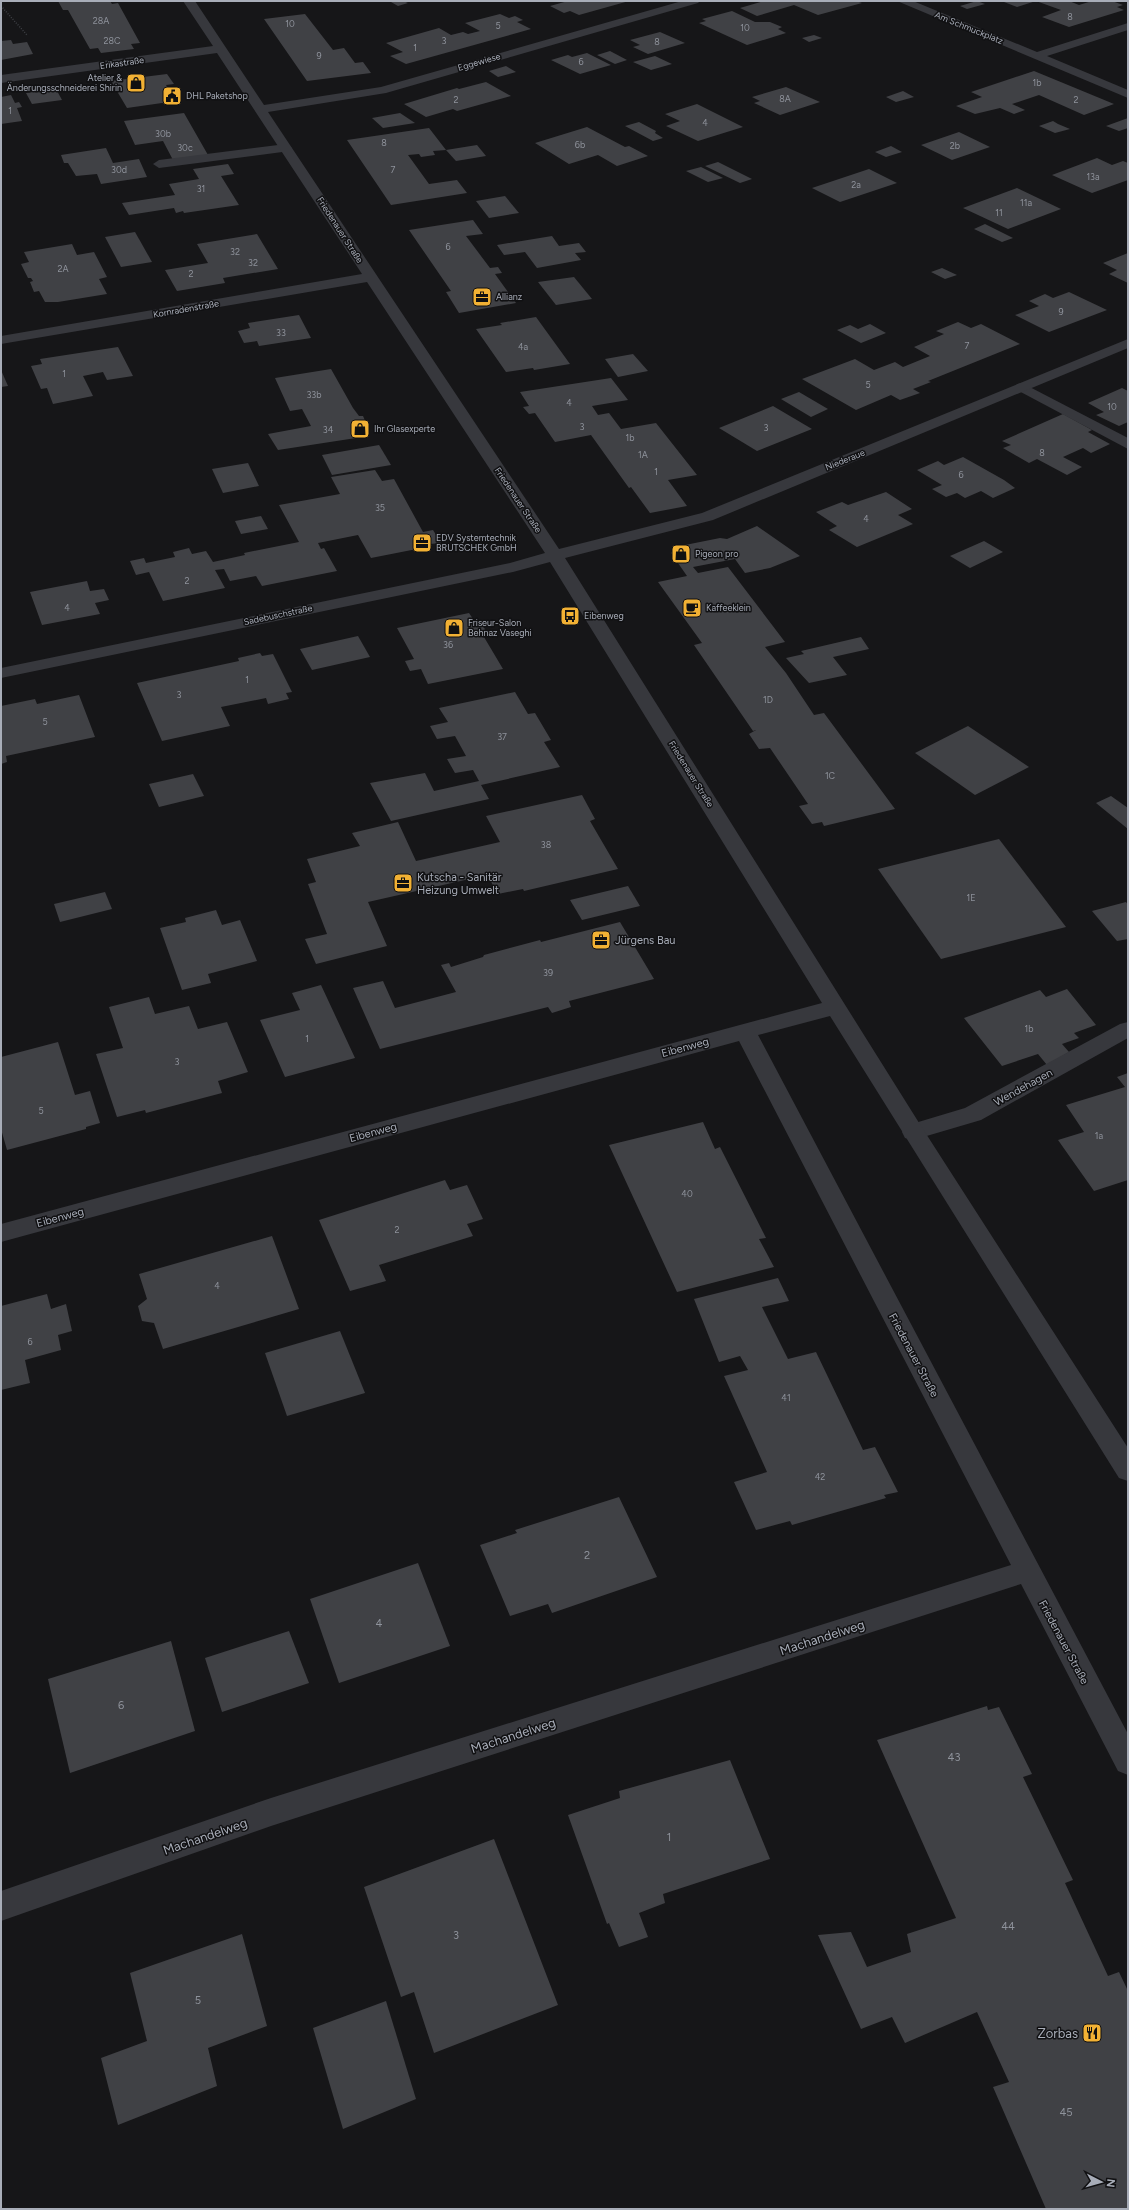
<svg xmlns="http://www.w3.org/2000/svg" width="1129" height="2210" viewBox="0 0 1129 2210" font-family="Figtree,sans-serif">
  <rect width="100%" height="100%" fill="#161618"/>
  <g fill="#404145">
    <path d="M58,1H110L112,4L118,3L140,43L131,44L134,49L101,53L98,48L90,49L68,10H63Z"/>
    <path d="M395,1H403L408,3L398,6L391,2Z"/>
    <path d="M568,1H629L579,15L570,11L564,13L550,6Z"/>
    <path d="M764,1H856L862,3L818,15L794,5L757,16L740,8Z"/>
    <path d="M977,1L985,4L967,9L960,6Z"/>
    <path d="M1007,1H1036L1017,7L1004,2Z"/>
    <path d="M1036,1H1069L1079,5L1092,1H1112L1123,5L1117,7L1124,10L1069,27L1042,17L1061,10Z"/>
    <path d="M732,11L755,22H770L782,27L778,29L786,33L747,45L699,23L706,21L702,19Z"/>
    <path d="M305,14L333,50L344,48L355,63L363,62L371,73L307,81L264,19Z"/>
    <path d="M500,14L509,18L515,16L523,20L517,22L531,29L406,64L390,56L403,52L386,43L439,28L451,35L463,32L468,34L480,31L465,23Z"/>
    <path d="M660,32L685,43L648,54L633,47L640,45L630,40Z"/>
    <path d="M814,35L822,38L809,42L802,38Z"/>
    <path d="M11,40L13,44L27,42L33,54L1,60V41Z"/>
    <path d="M610,51L627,60L615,64L597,55Z"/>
    <path d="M587,53L611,65L580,74L551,60L568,55L572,57Z"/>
    <path d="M655,56L672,64L651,70L633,62Z"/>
    <path d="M506,66L516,72L498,77L489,71Z"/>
    <path d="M1034,71L1068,85L1114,104L1084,115L1039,95L1012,104L1025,110L1014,114L1000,108L975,114L956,106L982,97L971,92Z"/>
    <path d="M167,74L174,84L166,85L176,101L127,108L111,81Z"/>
    <path d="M486,82L511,96L457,111L453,109L426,117L404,104L457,88L459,89Z"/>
    <path d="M786,87L820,102L780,115L754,103L760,101L752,97Z"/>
    <path d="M56,89L62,100L32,104L26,93Z"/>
    <path d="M903,91L914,97L896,102L886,97Z"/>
    <path d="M11,95L15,103L19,102L22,107L17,108L22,121L1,124V97Z"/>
    <path d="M697,104L743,127L698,141L666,126L680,121L665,114Z"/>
    <path d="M184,113L208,155L173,160L163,141L135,145L124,121Z"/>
    <path d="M400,113L415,123L383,128L372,118Z"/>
    <path d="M1128,118V128L1119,131L1106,126Z"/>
    <path d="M1053,121L1058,124L1070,129L1055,133L1039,126Z"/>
    <path d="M639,122L656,131L655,133L663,138L653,141L625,126Z"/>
    <path d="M587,127L625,147L629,146L648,156L617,166L598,155L569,164L535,143Z"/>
    <path d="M429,128L446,150L433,151L435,155L421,157L419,154L408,155L429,184L457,180L467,193L391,205L347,140Z"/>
    <path d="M959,132L990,147L952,160L921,145Z"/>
    <path d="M477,145L486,156L456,161L446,150Z"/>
    <path d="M891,146L902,152L886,157L875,152Z"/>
    <path d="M106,148L113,163L139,159L147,177L101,184L97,174L76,176L68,163H64L61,155Z"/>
    <path d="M1097,158L1112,165L1123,161L1128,163V180L1092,193L1052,175Z"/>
    <path d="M718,162L752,179L740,183L705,166Z"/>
    <path d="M228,164L234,174L221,176L239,205L184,213L183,211L176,213L174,208L129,215L122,203L175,195L169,184L199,179L193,169Z"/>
    <path d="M701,167L723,178L708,182L686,171Z"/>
    <path d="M869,169L897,183L840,202L812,188Z"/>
    <path d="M1017,188L1061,209L1008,229L963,208Z"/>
    <path d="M505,196L519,213L489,218L476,201Z"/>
    <path d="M473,220L483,234L466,236L490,268L498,267L502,273L495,274L516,303L459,313L446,292L451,291L409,230Z"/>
    <path d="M985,224L1013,238L1002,242L974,229Z"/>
    <path d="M135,232L152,262L121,267L105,237Z"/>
    <path d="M257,234L278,269L223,278L225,283L177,291L165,270L208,263L197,244Z"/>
    <path d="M552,236L559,246L579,243L586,252L575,253L581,260L537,268L525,252L504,255L497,245Z"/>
    <path d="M72,244L77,255L94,252L107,277L99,279L107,294L58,302H45L39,291L34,292L30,282L33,281L31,278H28L21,264L29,262L24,252Z"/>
    <path d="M1128,253V283L1109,274L1117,270L1103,263Z"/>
    <path d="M942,268L957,275L945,279L931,272Z"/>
    <path d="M574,277L592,299L556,305L538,282Z"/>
    <path d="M1069,292L1107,310L1049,332L1015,315L1039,306L1029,301L1045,294L1053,298Z"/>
    <path d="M299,315L311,338L259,346L257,341L244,343L238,331L250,328L248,323Z"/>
    <path d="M536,317L570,364L534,370L533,368L506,372L476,329L502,325L500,323Z"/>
    <path d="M958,322L971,328L981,324L1020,344L928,381L931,382L913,389L920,393L900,400L891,395L856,410L802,379L855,359L874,370L895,362L903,367L930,356L914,347L944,334L936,331Z"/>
    <path d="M870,324L886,333L861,343L837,330L850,325L858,329Z"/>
    <path d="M118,347L133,376L107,380L103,372L83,376L93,396L53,404L47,388L41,389L31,366L42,364L40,359Z"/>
    <path d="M633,354L648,371L618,377L605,359Z"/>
    <path d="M331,369L353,408L359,416H363L367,425L364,426L369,436L278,450L268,434L311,426L302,409L290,411L275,378Z"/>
    <path d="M1,370L8,386L1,387Z"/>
    <path d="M611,378L628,400L592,406L598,415L609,413L621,429L656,423L697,475L668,480L687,506L650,513L631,487L629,488L591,435L555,442L535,413L529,414L523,407L529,406L520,392Z"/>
    <path d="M1122,388L1128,391V422L1119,426L1096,415L1104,412L1088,403Z"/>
    <path d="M799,392L828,409L811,417L781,399Z"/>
    <path d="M773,406L812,429L757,451L719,428Z"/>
    <path d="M1063,414L1092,430L1088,432L1110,444L1091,453L1083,448L1063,457L1082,467L1067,475L1037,459L1029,463L1003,448L1011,445L1002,441Z"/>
    <path d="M379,445L391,465L332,475L322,455Z"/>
    <path d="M963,457L1004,480L1015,488L993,498L981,491L965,498L957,493L946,497L932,489L942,485L917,470L938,461L944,465Z"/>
    <path d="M248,463L259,486L223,493L212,469Z"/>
    <path d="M375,470L382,481L394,479L423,532L433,530L441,543L430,544L432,546L371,558L358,535L318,543L321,549L324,548L337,571L262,586L256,576L230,581L224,569L215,570L225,588L163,601L149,572L136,575L130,561L144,558L146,563L175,557L173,552L189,548L192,554L206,551L213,562L245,555L244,553L299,542L279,505L340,494L331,477Z"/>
    <path d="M886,492L912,509L898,515L913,524L857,547L829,530L837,526L816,512L842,502L848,505Z"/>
    <path d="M261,516L268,529L241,534L235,521Z"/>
    <path d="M757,526L800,556L770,568L745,573L735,559L693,567L698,573L728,567L785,642L765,647L786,673L814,715L824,713L895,809L824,826L822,822L812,824L799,806L808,804L770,748L759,749L749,734L756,730L753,731L694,645L702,643L658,582L687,576L671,553L675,547L720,538L727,539Z"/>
    <path d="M984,541L1003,552L970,568L950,556Z"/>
    <path d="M87,581L90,591L104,589L109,600L95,603L100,614L42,625L30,592Z"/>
    <path d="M469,613L475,622L480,621L486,631L481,632L503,669L428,684L421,669L410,671L405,661L414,659L397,628Z"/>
    <path d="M358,636L370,657L312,670L300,649Z"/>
    <path d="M861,637L869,649L833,657L847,675L809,683L786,658L804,654L801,651Z"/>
    <path d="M260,653L262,656L273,654L292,692L286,693L289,699L268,704L266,698L221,707L230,726L162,741L137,683L239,661L238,658Z"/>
    <path d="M515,692L528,714L535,713L551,740L544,742L560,767L481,785L489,799L391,821L370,783L425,773L434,791L479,781L473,770L455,773L447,759L466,756L455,736L437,739L430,726L448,722L439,708Z"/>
    <path d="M79,695L95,737L6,756L7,762L1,764V706L35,699L37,704Z"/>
    <path d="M968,726L1029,767L975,795L915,753Z"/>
    <path d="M193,774L204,796L159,807L149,784Z"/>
    <path d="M582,795L595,819L590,821L618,869L524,891L523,889L498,894L487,875L368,902L387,946L316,964L305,939L327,934L308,884L316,882L307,859L360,846L352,833L398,822L416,861L500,842L486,816Z"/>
    <path d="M1111,796L1128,808V829L1096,803Z"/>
    <path d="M999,839L1066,927L941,959L878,869Z"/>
    <path d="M628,886L640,906L582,920L570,900Z"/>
    <path d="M105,892L112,909L60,922L54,904Z"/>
    <path d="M1126,902L1128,905V939L1117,941L1092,911Z"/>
    <path d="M216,910L222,925L240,920L257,961L208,974L211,983L182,990L160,928L186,922L185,918Z"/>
    <path d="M620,922L654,979L569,1001L571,1007L552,1013L548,1007L380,1049L353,988L383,981L395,1008L456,992L441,965L449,963L451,967L483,957L484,955L540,940L541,942Z"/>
    <path d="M321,985L355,1058L285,1077L260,1020L300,1010L292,993Z"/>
    <path d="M1067,989L1096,1025L1074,1033L1079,1038L1062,1044L1069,1052L1047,1065L1038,1054L1002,1066L964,1018L1040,990L1046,997Z"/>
    <path d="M149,997L155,1014L189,1006L198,1029L227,1022L248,1072L218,1081L222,1093L146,1113L145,1110L117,1117L96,1054L123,1048L109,1007Z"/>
    <path d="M58,1042L75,1095L90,1091L100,1123L86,1127V1129L7,1150L1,1129V1057Z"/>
    <path d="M1128,1073V1180L1094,1191L1058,1140L1084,1132L1066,1105L1125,1087L1117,1077Z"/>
    <path d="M703,1122L715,1149L720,1147L766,1238L759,1239L774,1267L677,1292L609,1145Z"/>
    <path d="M445,1180L450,1190L467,1185L483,1219L467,1224L473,1236L379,1265L386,1281L350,1291L319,1220Z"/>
    <path d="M272,1236L299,1309L163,1349L154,1323L142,1321L138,1306L147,1299L139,1274Z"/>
    <path d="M778,1278L789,1301L762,1307L788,1359L816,1352L863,1450L875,1447L898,1492L884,1495L886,1498L792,1525L790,1521L756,1530L734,1482L767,1472L724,1376L748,1370L740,1356L719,1362L694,1299Z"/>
    <path d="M47,1294L51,1309L66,1304L72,1331L58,1335L61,1350L25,1360L30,1383L1,1390V1306Z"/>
    <path d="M340,1331L365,1393L287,1416L265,1353Z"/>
    <path d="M619,1497L657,1577L552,1613L548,1604L510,1616L480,1545L517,1533L515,1530Z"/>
    <path d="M418,1563L450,1646L339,1683L310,1599Z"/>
    <path d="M289,1631L309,1683L222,1712L205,1658Z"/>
    <path d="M171,1641L195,1731L70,1773L48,1679Z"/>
    <path d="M987,1706L988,1710L999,1707L1032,1774L1023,1777L1073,1880L1065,1883L1108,1976L1119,1972L1128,1991V2209H1046L993,2087L1009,2082L977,2012L905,2043L892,2017L861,2029L818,1935L851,1932L867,1967L911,1952L907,1934L956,1918L877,1740Z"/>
    <path d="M730,1760L770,1859L663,1894L665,1903L639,1913L648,1937L619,1947L609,1923L607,1924L568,1815L620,1798L619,1791Z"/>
    <path d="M494,1839L558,2005L434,2053L414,1992L401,1997L364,1887Z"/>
    <path d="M242,1934L267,2026L208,2048L217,2086L118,2125L101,2058L147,2041L130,1973Z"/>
    <path d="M386,2001L416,2099L343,2129L313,2028Z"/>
  </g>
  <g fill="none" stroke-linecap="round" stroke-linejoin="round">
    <path stroke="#3d3f44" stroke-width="1.5" stroke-dasharray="1 1.5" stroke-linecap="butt" d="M1,6L27,35"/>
    <g fill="#37383d" fill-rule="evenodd">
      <path d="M286,144L292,148L290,151L159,168L153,164L159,160Z"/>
      <path d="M1022,383L1128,438V449L1017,390L1015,387L1017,384Z"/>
      <path d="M1128,1022V1038L981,1120L913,1140L905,1138L902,1132L905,1126L965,1108L1120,1024Z"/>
    </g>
    <g fill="#37383d" fill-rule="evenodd">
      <path d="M183,1H195L264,105L381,87L682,1H700L698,3L386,93L268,112L559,549L702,513L1128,339V348L713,520L565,558L921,1126L1128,1448V1481L1119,1478L830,1016L758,1035L1128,1734V1775L1118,1771L1021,1584L271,1826L1,1921V1891L271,1798L1011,1565L739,1041L1,1242V1224L822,1003L550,562L513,572L1,678V668L510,563L545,553L367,282L1,344V336L362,274L217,53L1,83V75L213,46Z"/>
      <path d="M897,1H913L1037,52L1128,23V30L1047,56L1128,90V98Z"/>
    </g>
  </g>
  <defs>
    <g id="shop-square" transform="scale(1)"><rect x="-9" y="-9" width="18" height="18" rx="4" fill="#f2b134" stroke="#111113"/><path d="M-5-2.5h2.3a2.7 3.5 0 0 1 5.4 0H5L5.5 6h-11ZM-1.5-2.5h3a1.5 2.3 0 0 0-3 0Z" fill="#111"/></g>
    <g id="civic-square" transform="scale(1)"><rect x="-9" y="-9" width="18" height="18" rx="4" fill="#f2b134" stroke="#111113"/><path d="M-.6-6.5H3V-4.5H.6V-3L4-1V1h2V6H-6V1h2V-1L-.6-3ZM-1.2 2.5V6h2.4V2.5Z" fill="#111"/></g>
    <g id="office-square" transform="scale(1)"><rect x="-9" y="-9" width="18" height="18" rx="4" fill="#f2b134" stroke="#111113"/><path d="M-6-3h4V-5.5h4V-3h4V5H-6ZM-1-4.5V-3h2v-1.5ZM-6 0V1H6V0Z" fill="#111"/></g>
    <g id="cafe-square" transform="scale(1)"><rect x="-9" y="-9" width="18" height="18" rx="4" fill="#f2b134" stroke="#111113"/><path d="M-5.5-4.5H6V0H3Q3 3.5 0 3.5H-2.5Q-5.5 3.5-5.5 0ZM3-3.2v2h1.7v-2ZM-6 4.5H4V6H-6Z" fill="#111"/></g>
    <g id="bus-square" transform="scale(1)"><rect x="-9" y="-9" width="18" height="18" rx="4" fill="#f2b134" stroke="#111113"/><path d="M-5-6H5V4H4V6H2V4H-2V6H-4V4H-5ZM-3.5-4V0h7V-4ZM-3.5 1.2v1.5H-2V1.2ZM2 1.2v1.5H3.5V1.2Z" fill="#111"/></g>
    <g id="restaurant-square" transform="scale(1)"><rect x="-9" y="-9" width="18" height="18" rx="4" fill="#f2b134" stroke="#111113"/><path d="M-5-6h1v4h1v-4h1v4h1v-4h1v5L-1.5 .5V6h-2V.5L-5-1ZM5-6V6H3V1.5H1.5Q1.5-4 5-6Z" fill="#111"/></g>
  </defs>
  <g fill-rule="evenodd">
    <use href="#shop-square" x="136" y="83"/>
    <use href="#civic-square" x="172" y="96"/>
    <use href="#office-square" x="482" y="297"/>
    <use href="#shop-square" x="360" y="429"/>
    <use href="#office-square" x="422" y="543"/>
    <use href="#shop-square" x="681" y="554"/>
    <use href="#cafe-square" x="692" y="608"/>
    <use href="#bus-square" x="570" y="616"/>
    <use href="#shop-square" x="454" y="628"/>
    <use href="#office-square" x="403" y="883"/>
    <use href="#office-square" x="601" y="940"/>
    <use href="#restaurant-square" x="1092" y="2033"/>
  </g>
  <g text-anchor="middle" stroke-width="3" stroke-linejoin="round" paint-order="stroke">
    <g font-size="9" fill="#8e929b">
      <text x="1070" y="20">8</text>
      <text x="101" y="24">28A</text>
      <text x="290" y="27">10</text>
      <text x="498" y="29">5</text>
      <text x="745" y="31">10</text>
      <text x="112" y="44">28C</text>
      <text x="444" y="44">3</text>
      <text x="657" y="45">8</text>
      <text x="415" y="51">1</text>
      <text x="319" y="59">9</text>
      <text x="581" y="65">6</text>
      <text x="1037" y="86">1b</text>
      <text x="785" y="102">8A</text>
      <text x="456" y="103">2</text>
      <text x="1076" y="103">2</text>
      <text x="10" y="114">1</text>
      <text x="705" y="126">4</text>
      <text x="163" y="137">30b</text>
      <text x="384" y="146">8</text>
      <text x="580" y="148">6b</text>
      <text x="955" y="149">2b</text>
      <text x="185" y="151">30c</text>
      <text x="119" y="173">30d</text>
      <text x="393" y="173">7</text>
      <text x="1093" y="180">13a</text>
      <text x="856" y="188">2a</text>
      <text x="201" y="192">31</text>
      <text x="1026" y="206">11a</text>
      <text x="999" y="216">11</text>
      <text x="448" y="250">6</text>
      <text x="235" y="255">32</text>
      <text x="253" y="266">32</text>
      <text x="63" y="272">2A</text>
      <text x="191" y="277">2</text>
      <text x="1061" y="315">9</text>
      <text x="281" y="336">33</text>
      <text x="967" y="349">7</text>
      <text x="523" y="350">4a</text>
      <text x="64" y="377">1</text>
      <text x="868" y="388">5</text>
      <text x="314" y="398">33b</text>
      <text x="569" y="406">4</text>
      <text x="1112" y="410">10</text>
      <text x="582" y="430">3</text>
      <text x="766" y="431">3</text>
      <text x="328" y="433">34</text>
      <text x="630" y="441">1b</text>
      <text x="1042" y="456">8</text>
      <text x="643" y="458">1A</text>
      <text x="656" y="475">1</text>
      <text x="961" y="478">6</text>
      <text x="380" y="511">35</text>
      <text x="866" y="522">4</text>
      <text x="187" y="584">2</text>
      <text x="67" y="611">4</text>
      <text x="448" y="648">36</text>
      <text x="247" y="683">1</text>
      <text x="179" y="698">3</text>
      <text x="768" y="703">1D</text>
      <text x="45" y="725">5</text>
      <text x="502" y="740">37</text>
      <text x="830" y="779">1C</text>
      <text x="546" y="848">38</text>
      <text x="971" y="901">1E</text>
      <text x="548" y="976">39</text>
      <text x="1029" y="1032">1b</text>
      <text x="307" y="1042">1</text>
      <text x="177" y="1065">3</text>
      <text x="41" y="1114">5</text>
      <text x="1099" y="1139">1a</text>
      <text x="687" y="1197">40</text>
      <text x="397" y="1233">2</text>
      <text x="217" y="1289">4</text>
      <text x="30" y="1345">6</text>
      <text x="786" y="1401">41</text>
      <text x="820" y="1480">42</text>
    </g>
    <g font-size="9" fill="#a8adb8" stroke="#111113">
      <text transform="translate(969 28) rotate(22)" y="3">Am Schmuckplatz</text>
      <text transform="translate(479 62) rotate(-16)" y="3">Eggewiese</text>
      <text transform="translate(122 63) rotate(-8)" y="3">Erikastraße</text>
      <text transform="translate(340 230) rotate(57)" y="3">Friedenauer Straße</text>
      <text transform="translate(186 309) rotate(-10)" y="3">Kornradenstraße</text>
      <text transform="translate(845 460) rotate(-22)" y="3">Niederaue</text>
      <text transform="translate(518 500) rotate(56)" y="3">Friedenauer Straße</text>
      <text transform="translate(278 615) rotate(-12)" y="3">Sadebuschstraße</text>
      <text transform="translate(691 774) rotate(58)" y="3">Friedenauer Straße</text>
    </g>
    <g font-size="9" fill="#a8adb8" stroke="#111113" text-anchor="start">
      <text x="122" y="81" text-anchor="end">Atelier &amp;<tspan x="122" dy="10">Änderungsschneiderei Shirin</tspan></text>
      <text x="186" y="99">DHL Paketshop</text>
      <text x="496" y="300">Allianz</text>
      <text x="374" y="432">Ihr Glasexperte</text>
      <text x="436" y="541">EDV Systemtechnik<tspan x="436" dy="10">BRUTSCHEK GmbH</tspan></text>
      <text x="695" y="557">Pigeon pro</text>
      <text x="706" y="611">Kaffeeklein</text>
      <text x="584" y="619">Eibenweg</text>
      <text x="468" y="626">Friseur-Salon<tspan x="468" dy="10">Behnaz Vaseghi</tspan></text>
    </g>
    <g font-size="11" fill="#a8adb8" stroke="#111113" text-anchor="start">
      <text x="417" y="881">Kutscha - Sanitär<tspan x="417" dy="13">Heizung Umwelt</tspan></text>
      <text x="615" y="944">Jürgens Bau</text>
    </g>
    <g font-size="11" fill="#a8adb8" stroke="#111113">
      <text transform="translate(685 1047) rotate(-15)" y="4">Eibenweg</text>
      <text transform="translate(1023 1087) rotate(-29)" y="4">Wendehagen</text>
      <text transform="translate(373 1132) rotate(-15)" y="4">Eibenweg</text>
      <text transform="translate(60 1217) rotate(-15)" y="4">Eibenweg</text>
      <text transform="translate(914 1355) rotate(62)" y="4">Friedenauer Straße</text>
      <text transform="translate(1064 1642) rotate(62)" y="4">Friedenauer Straße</text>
    </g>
    <g font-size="11" fill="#8e929b">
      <text x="587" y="1559">2</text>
      <text x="379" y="1627">4</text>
      <text x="121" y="1709">6</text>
      <text x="954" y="1761">43</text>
      <text x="669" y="1841">1</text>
      <text x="1008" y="1930">44</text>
      <text x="456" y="1939">3</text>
      <text x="198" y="2004">5</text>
      <text x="1066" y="2116">45</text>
    </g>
    <g font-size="13" fill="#a8adb8" stroke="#111113">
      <text transform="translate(822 1637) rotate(-18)" y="5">Machandelweg</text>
      <text transform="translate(513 1735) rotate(-18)" y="5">Machandelweg</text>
      <text transform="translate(205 1836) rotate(-19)" y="5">Machandelweg</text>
    </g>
    <g font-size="13" fill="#a8adb8" stroke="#111113" text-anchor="end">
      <text x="1078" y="2038">Zorbas</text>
    </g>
  </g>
  <rect width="1129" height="2210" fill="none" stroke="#a8adb8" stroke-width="4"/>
  <g transform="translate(1101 2182) rotate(96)" stroke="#111113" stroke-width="3" paint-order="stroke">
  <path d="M0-3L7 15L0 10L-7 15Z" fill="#a8adb8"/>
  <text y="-6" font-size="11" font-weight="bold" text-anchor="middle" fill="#a8adb8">N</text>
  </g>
</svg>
